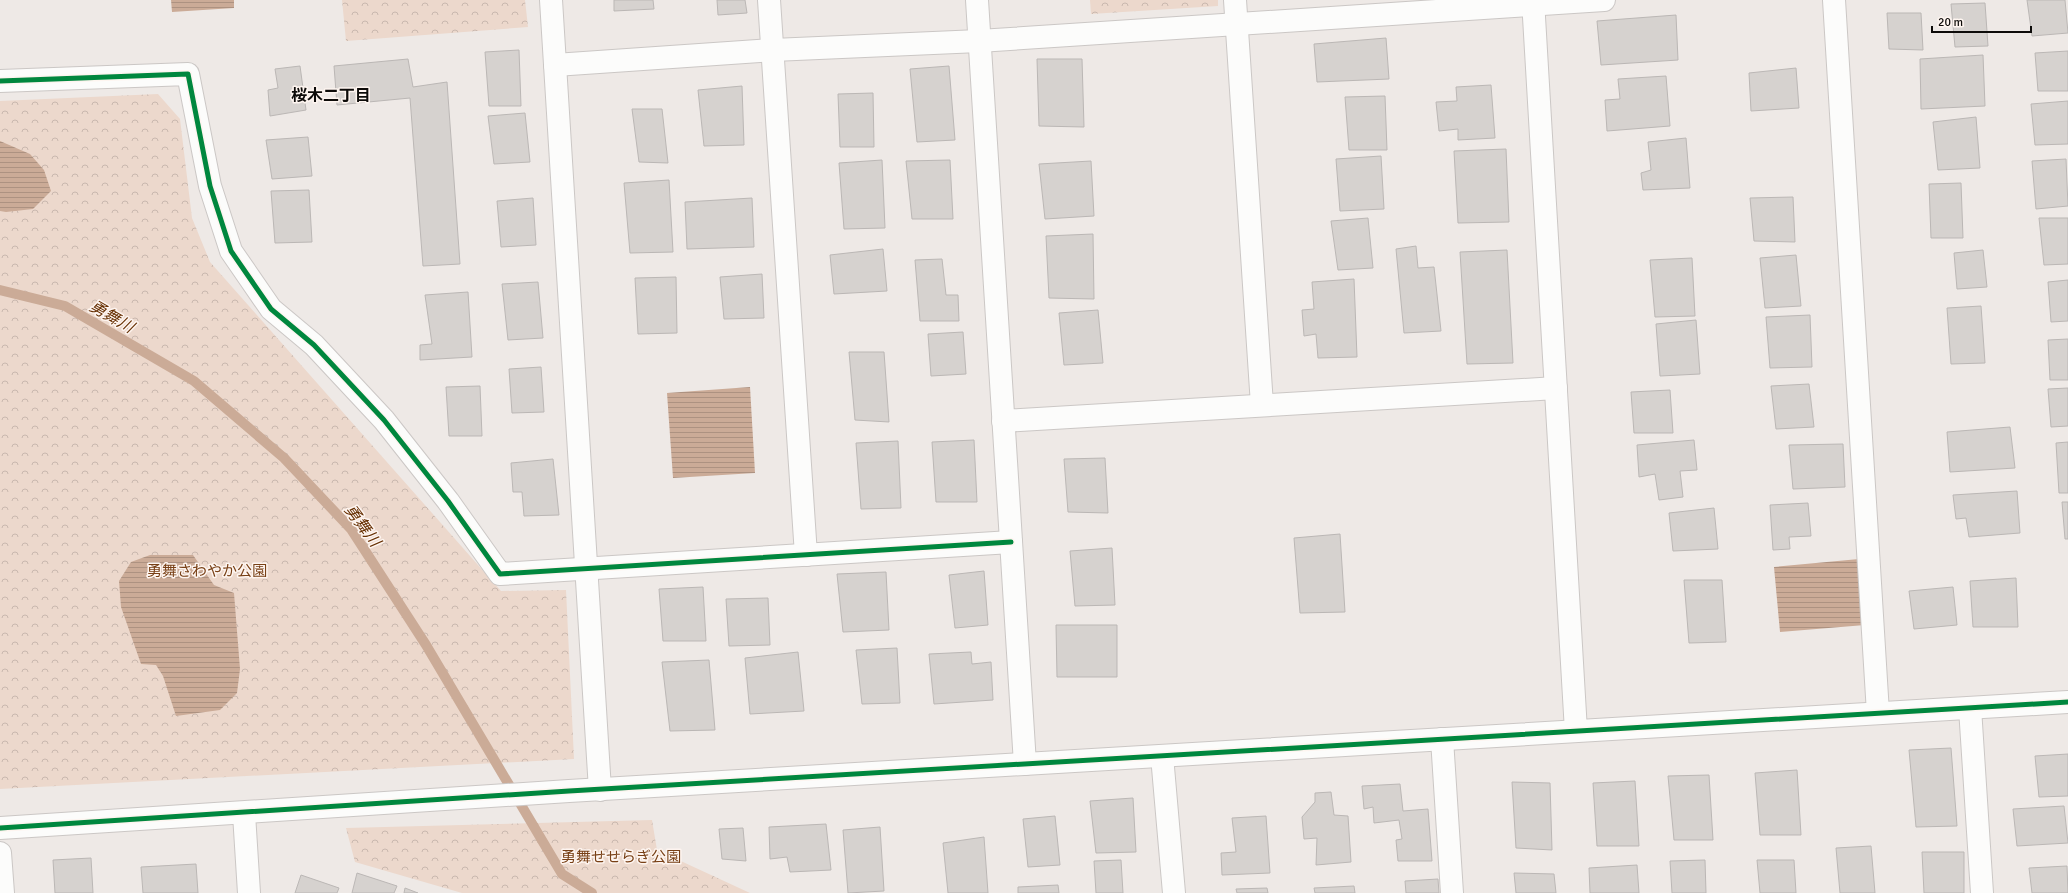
<svg xmlns="http://www.w3.org/2000/svg" width="2068" height="893" viewBox="0 0 2068 893" font-family="Signika,'Noto Sans JP',sans-serif">
  <defs>
    <pattern id="park-crowns" width="20" height="18" patternUnits="userSpaceOnUse"><rect width="20" height="18" fill="#ecd8cc"/><path d="M2 6a3 3 0 1 1 6 0M12 15a3 3 0 1 1 6 0" fill="none" stroke="#c9b8ae"/></pattern>
    <pattern id="water-rules" width="6" height="5" patternUnits="userSpaceOnUse"><rect width="6" height="5" fill="#cbab97"/><path d="M0 2.5h6" fill="none" stroke="#ad9281"/></pattern>
  </defs>
  <rect width="100%" height="100%" fill="#eee9e6"/>
  <g fill="url(#park-crowns)">
    <path d="M342,0H525L528,27L346,41Z"/>
    <path d="M1090,0H1218V6L1091,14Z"/>
    <path d="M158,94L180,119L192,218L210,262L501,591L566,590L574,759L0,789V101Z"/>
    <path d="M652,820L657,850L750,893H462L355,862L346,828Z"/>
  </g>
  <g fill="url(#water-rules)">
    <path d="M171,0H234V8L172,12Z"/>
    <path d="M0,141L30,154L44,170L51,191L33,209L6,212L0,211Z"/>
    <path d="M750,387L755,473L673,478L667,393Z"/>
    <path d="M150,555H193L214,585L234,593L240,669L237,693L220,710L176,716L163,676L156,665L141,664L121,607L119,581L131,562Z"/>
    <path d="M1859,559L1865,625L1780,632L1774,567Z"/>
  </g>
  <g fill="none" stroke-linecap="round" stroke-linejoin="round">
    <path stroke="#cbab97" stroke-width="10" d="M0,290L65,306L194,381L284,458L351,529L426,645L562,874L592,893"/>
  </g>
  <g fill="#d6d2cf" stroke="#bbb7b5">
    <path d="M614,0H653L654,9L614,11Z"/>
    <path d="M717,0H745L747,13L718,15Z"/>
    <path d="M2027,0H2065L2068,33L2032,36Z"/>
    <path d="M1985,3L1988,46L1955,47L1951,4Z"/>
    <path d="M1887,13H1921L1923,50L1889,49Z"/>
    <path d="M1676,15L1678,60L1601,65L1597,21Z"/>
    <path d="M1386,38L1389,79L1317,82L1314,44Z"/>
    <path d="M519,50L521,106H489L485,52Z"/>
    <path d="M2068,51V91H2038L2035,53Z"/>
    <path d="M1983,55L1985,106L1921,109L1920,59Z"/>
    <path d="M408,59L413,87L447,82L460,264L423,266L410,98L337,105L334,66Z"/>
    <path d="M1037,59H1082L1084,127L1039,126Z"/>
    <path d="M300,66L306,110L270,116L268,90L278,88L275,69Z"/>
    <path d="M949,66L955,140L917,142L910,69Z"/>
    <path d="M1796,68L1799,108L1751,111L1749,73Z"/>
    <path d="M1666,76L1670,126L1607,131L1605,100L1620,99L1618,79Z"/>
    <path d="M1491,85L1495,138L1458,140V129L1439,131L1436,102L1457,101L1456,87Z"/>
    <path d="M742,86L744,145L704,146L698,90Z"/>
    <path d="M873,93L874,147H840L838,94Z"/>
    <path d="M1385,96L1387,150H1349L1345,97Z"/>
    <path d="M2068,101V144L2035,145L2031,104Z"/>
    <path d="M632,109H662L668,163L639,162Z"/>
    <path d="M525,113L530,162L494,164L488,116Z"/>
    <path d="M1976,117L1980,168L1938,170L1933,122Z"/>
    <path d="M308,137L312,176L272,179L266,140Z"/>
    <path d="M1686,138L1690,188L1643,190L1641,173L1651,170L1648,142Z"/>
    <path d="M1506,149L1509,222L1458,223L1454,151Z"/>
    <path d="M1381,156L1384,209L1340,211L1336,159Z"/>
    <path d="M2066,159L2068,206L2036,209L2032,161Z"/>
    <path d="M882,160L885,228L844,229L839,163Z"/>
    <path d="M950,160L953,219H912L906,161Z"/>
    <path d="M1091,161L1094,216L1045,219L1039,164Z"/>
    <path d="M669,180L673,252L630,253L624,183Z"/>
    <path d="M1961,183L1963,238H1931L1929,184Z"/>
    <path d="M309,190L312,242L275,243L271,191Z"/>
    <path d="M1793,197L1795,242L1754,241L1750,198Z"/>
    <path d="M533,198L536,245L501,247L497,201Z"/>
    <path d="M752,198L754,247L687,249L685,202Z"/>
    <path d="M1368,218L1373,268L1338,270L1331,221Z"/>
    <path d="M2039,218H2068V264L2044,265Z"/>
    <path d="M1093,234L1094,299L1049,298L1046,236Z"/>
    <path d="M1416,246L1418,268L1434,267L1441,331L1404,333L1396,249Z"/>
    <path d="M883,249L887,291L834,294L830,255Z"/>
    <path d="M1507,250L1513,363L1467,364L1460,252Z"/>
    <path d="M1983,250L1987,287L1957,289L1954,253Z"/>
    <path d="M1796,255L1801,306L1765,308L1760,258Z"/>
    <path d="M1692,258L1695,316L1655,317L1650,260Z"/>
    <path d="M942,259L946,295H958L959,321H920L915,260Z"/>
    <path d="M762,274L764,318L724,319L720,277Z"/>
    <path d="M676,277L677,333L638,334L635,278Z"/>
    <path d="M1354,279L1357,357L1318,358L1316,334L1304,336L1302,310L1314,309L1312,282Z"/>
    <path d="M2068,280V321L2051,322L2048,282Z"/>
    <path d="M538,282L543,338L508,340L502,284Z"/>
    <path d="M468,292L472,357L420,360V345L432,344L425,295Z"/>
    <path d="M1981,306L1985,363L1951,364L1947,308Z"/>
    <path d="M1098,310L1103,363L1064,365L1059,313Z"/>
    <path d="M1810,315L1812,367L1770,368L1766,317Z"/>
    <path d="M1696,320L1700,374L1660,376L1656,324Z"/>
    <path d="M963,332L966,374L931,376L928,334Z"/>
    <path d="M2068,339V380H2050L2048,340Z"/>
    <path d="M849,352H884L889,422L855,420Z"/>
    <path d="M541,367L544,412L512,413L509,369Z"/>
    <path d="M1809,384L1814,427L1776,429L1771,386Z"/>
    <path d="M480,386L482,436H449L446,387Z"/>
    <path d="M2068,388V426L2051,427L2048,389Z"/>
    <path d="M1670,390L1673,433H1634L1631,392Z"/>
    <path d="M2010,427L2015,468L1950,472L1947,432Z"/>
    <path d="M974,440L977,502H936L932,442Z"/>
    <path d="M1694,440L1697,470L1680,471L1683,497L1659,500L1655,474L1639,477L1637,445Z"/>
    <path d="M898,441L901,508L861,509L856,443Z"/>
    <path d="M2068,442V493H2059L2056,443Z"/>
    <path d="M1843,444L1845,487L1793,489L1789,445Z"/>
    <path d="M1105,458L1108,513L1068,512L1064,459Z"/>
    <path d="M553,459L559,515L524,516L522,492H513L511,463Z"/>
    <path d="M2017,491L2020,533L1969,537L1966,518L1956,519L1953,495Z"/>
    <path d="M2062,502H2068V539H2065Z"/>
    <path d="M1808,503L1811,536L1789,537L1790,549L1773,550L1770,505Z"/>
    <path d="M1714,508L1718,549L1673,551L1669,513Z"/>
    <path d="M1340,534L1345,612L1300,613L1294,538Z"/>
    <path d="M1112,548L1115,605L1075,606L1070,551Z"/>
    <path d="M984,571L988,625L955,628L949,575Z"/>
    <path d="M886,572L889,630L843,632L837,574Z"/>
    <path d="M2016,578L2018,627H1973L1970,581Z"/>
    <path d="M1684,580H1722L1726,642L1689,643Z"/>
    <path d="M703,587L706,641H663L659,589Z"/>
    <path d="M1953,587L1957,625L1914,629L1909,591Z"/>
    <path d="M768,598L770,645L729,646L726,599Z"/>
    <path d="M1056,625H1117V677H1057Z"/>
    <path d="M897,648L900,703L862,704L856,650Z"/>
    <path d="M798,652L804,711L750,714L745,658Z"/>
    <path d="M971,652L972,664L991,662L993,700L934,704L929,654Z"/>
    <path d="M709,660L715,730L670,731L662,662Z"/>
    <path d="M1951,748L1957,826L1916,827L1909,750Z"/>
    <path d="M2068,754V796L2039,797L2035,756Z"/>
    <path d="M1797,770L1801,835H1760L1755,773Z"/>
    <path d="M1709,775L1713,840H1674L1668,776Z"/>
    <path d="M1635,781L1639,846H1597L1593,783Z"/>
    <path d="M1512,782L1550,783L1552,850L1516,848Z"/>
    <path d="M1400,784L1403,811L1428,809L1432,861H1398L1396,840L1402,839L1399,820L1374,823L1373,807L1364,809L1362,786Z"/>
    <path d="M1331,792L1334,815L1348,816L1351,862L1316,865L1317,838L1304,839L1302,817L1315,802V793Z"/>
    <path d="M1133,798L1136,852L1096,853L1090,801Z"/>
    <path d="M2064,806L2068,843L2017,846L2013,809Z"/>
    <path d="M1055,816L1060,865L1028,867L1023,819Z"/>
    <path d="M1266,816L1270,873L1222,875L1221,853L1236,852L1232,818Z"/>
    <path d="M826,824L831,870L790,872L787,857L770,859L769,827Z"/>
    <path d="M880,827L884,891L848,893L843,830Z"/>
    <path d="M743,828L746,861L722,859L719,829Z"/>
    <path d="M984,837L988,893H948L943,843Z"/>
    <path d="M1871,846L1875,893H1840L1836,848Z"/>
    <path d="M1922,852H1964V893H1924Z"/>
    <path d="M91,858L93,893H55L53,860Z"/>
    <path d="M1121,860L1123,893H1096L1094,861Z"/>
    <path d="M1705,860L1706,893H1672L1670,861Z"/>
    <path d="M1757,860H1794L1796,893H1760Z"/>
    <path d="M196,864L198,893H143L141,867Z"/>
    <path d="M1637,865L1639,893H1590L1589,868Z"/>
    <path d="M2067,866L2068,893H2032L2029,868Z"/>
    <path d="M357,873L397,886L394,893H352Z"/>
    <path d="M1514,873L1554,874L1556,893H1516Z"/>
    <path d="M301,875L339,888L337,893H295Z"/>
    <path d="M1438,879L1439,893H1406L1405,881Z"/>
    <path d="M1058,885L1059,893H1018V887Z"/>
    <path d="M1354,886L1355,893H1315L1314,888Z"/>
    <path d="M405,888L418,893H404Z"/>
    <path d="M1267,888L1268,893H1237L1236,889Z"/>
  </g>
  <g fill="none" stroke-linecap="round" stroke-linejoin="round">
    <g stroke="#cbc7c5" stroke-width="24">
      <g id="street">
        <path d="M551,0L600,790"/>
        <path d="M769,0L806,555"/>
        <path d="M977,0L1025,764"/>
        <path d="M1235,0L1262,405"/>
        <path d="M1533,0L1576,731"/>
        <path d="M1834,0L1878,713"/>
        <path d="M555,65L773,50L979,41L1604,0"/>
        <path d="M0,81L188,74L210,186L231,251L271,309L314,345L384,420L448,501L500,574L1011,542"/>
        <path d="M1003,421L1556,388"/>
        <path d="M1970,708L1982,893"/>
        <path d="M1442,739L1452,893"/>
        <path d="M1162,756L1174,893"/>
        <path d="M244,814L249,893"/>
        <path d="M0,853L3,893"/>
      </g>
    </g>
    <g stroke="#cbc7c5" stroke-width="24">
      <path id="secondary" d="M0,828L569,791L2068,702"/>
    </g>
    <use href="#street" stroke="#fcfcfb" stroke-width="22"/>
    <use href="#secondary" stroke="#fcfcfb" stroke-width="22"/>
    <g stroke="#fef5f0" stroke-width="8">
      <g id="cycleway">
        <path d="M0,81L188,74L210,186L231,251L271,309L314,345L384,420L448,501L500,574L1011,542"/>
        <path d="M0,828L569,791L2068,702"/>
      </g>
    </g>
    <use href="#cycleway" stroke="#00873e" stroke-width="5"/>
  </g>
  <g text-anchor="middle" stroke-width="3" stroke-linejoin="round" paint-order="stroke">
    <g font-size="15" fill="#784016" stroke="#fef5f0">
      <text x="207" y="576">勇舞さわやか公園</text>
      <text x="621" y="862">勇舞せせらぎ公園</text>
    </g>
    <g font-size="16" font-weight="bold" fill="#0d0b09" stroke="#fef5f0">
      <text x="331" y="101">桜木二丁目</text>
    </g>
    <g font-size="16" font-style="italic" fill="#652e00" stroke="#fef5f0">
      <text transform="translate(112 316) rotate(30)" y="6">勇舞川</text>
      <text transform="translate(363 525) rotate(53)" y="6">勇舞川</text>
    </g>
  </g>
  <path d="M1932 26v6h99v-6" fill="none" stroke="#0d0b09" stroke-width="2"/>
  <text x="1938" y="26" font-size="12" fill="#0d0b09" stroke="#fef5f0" stroke-width="3" paint-order="stroke">20 m</text>
</svg>
